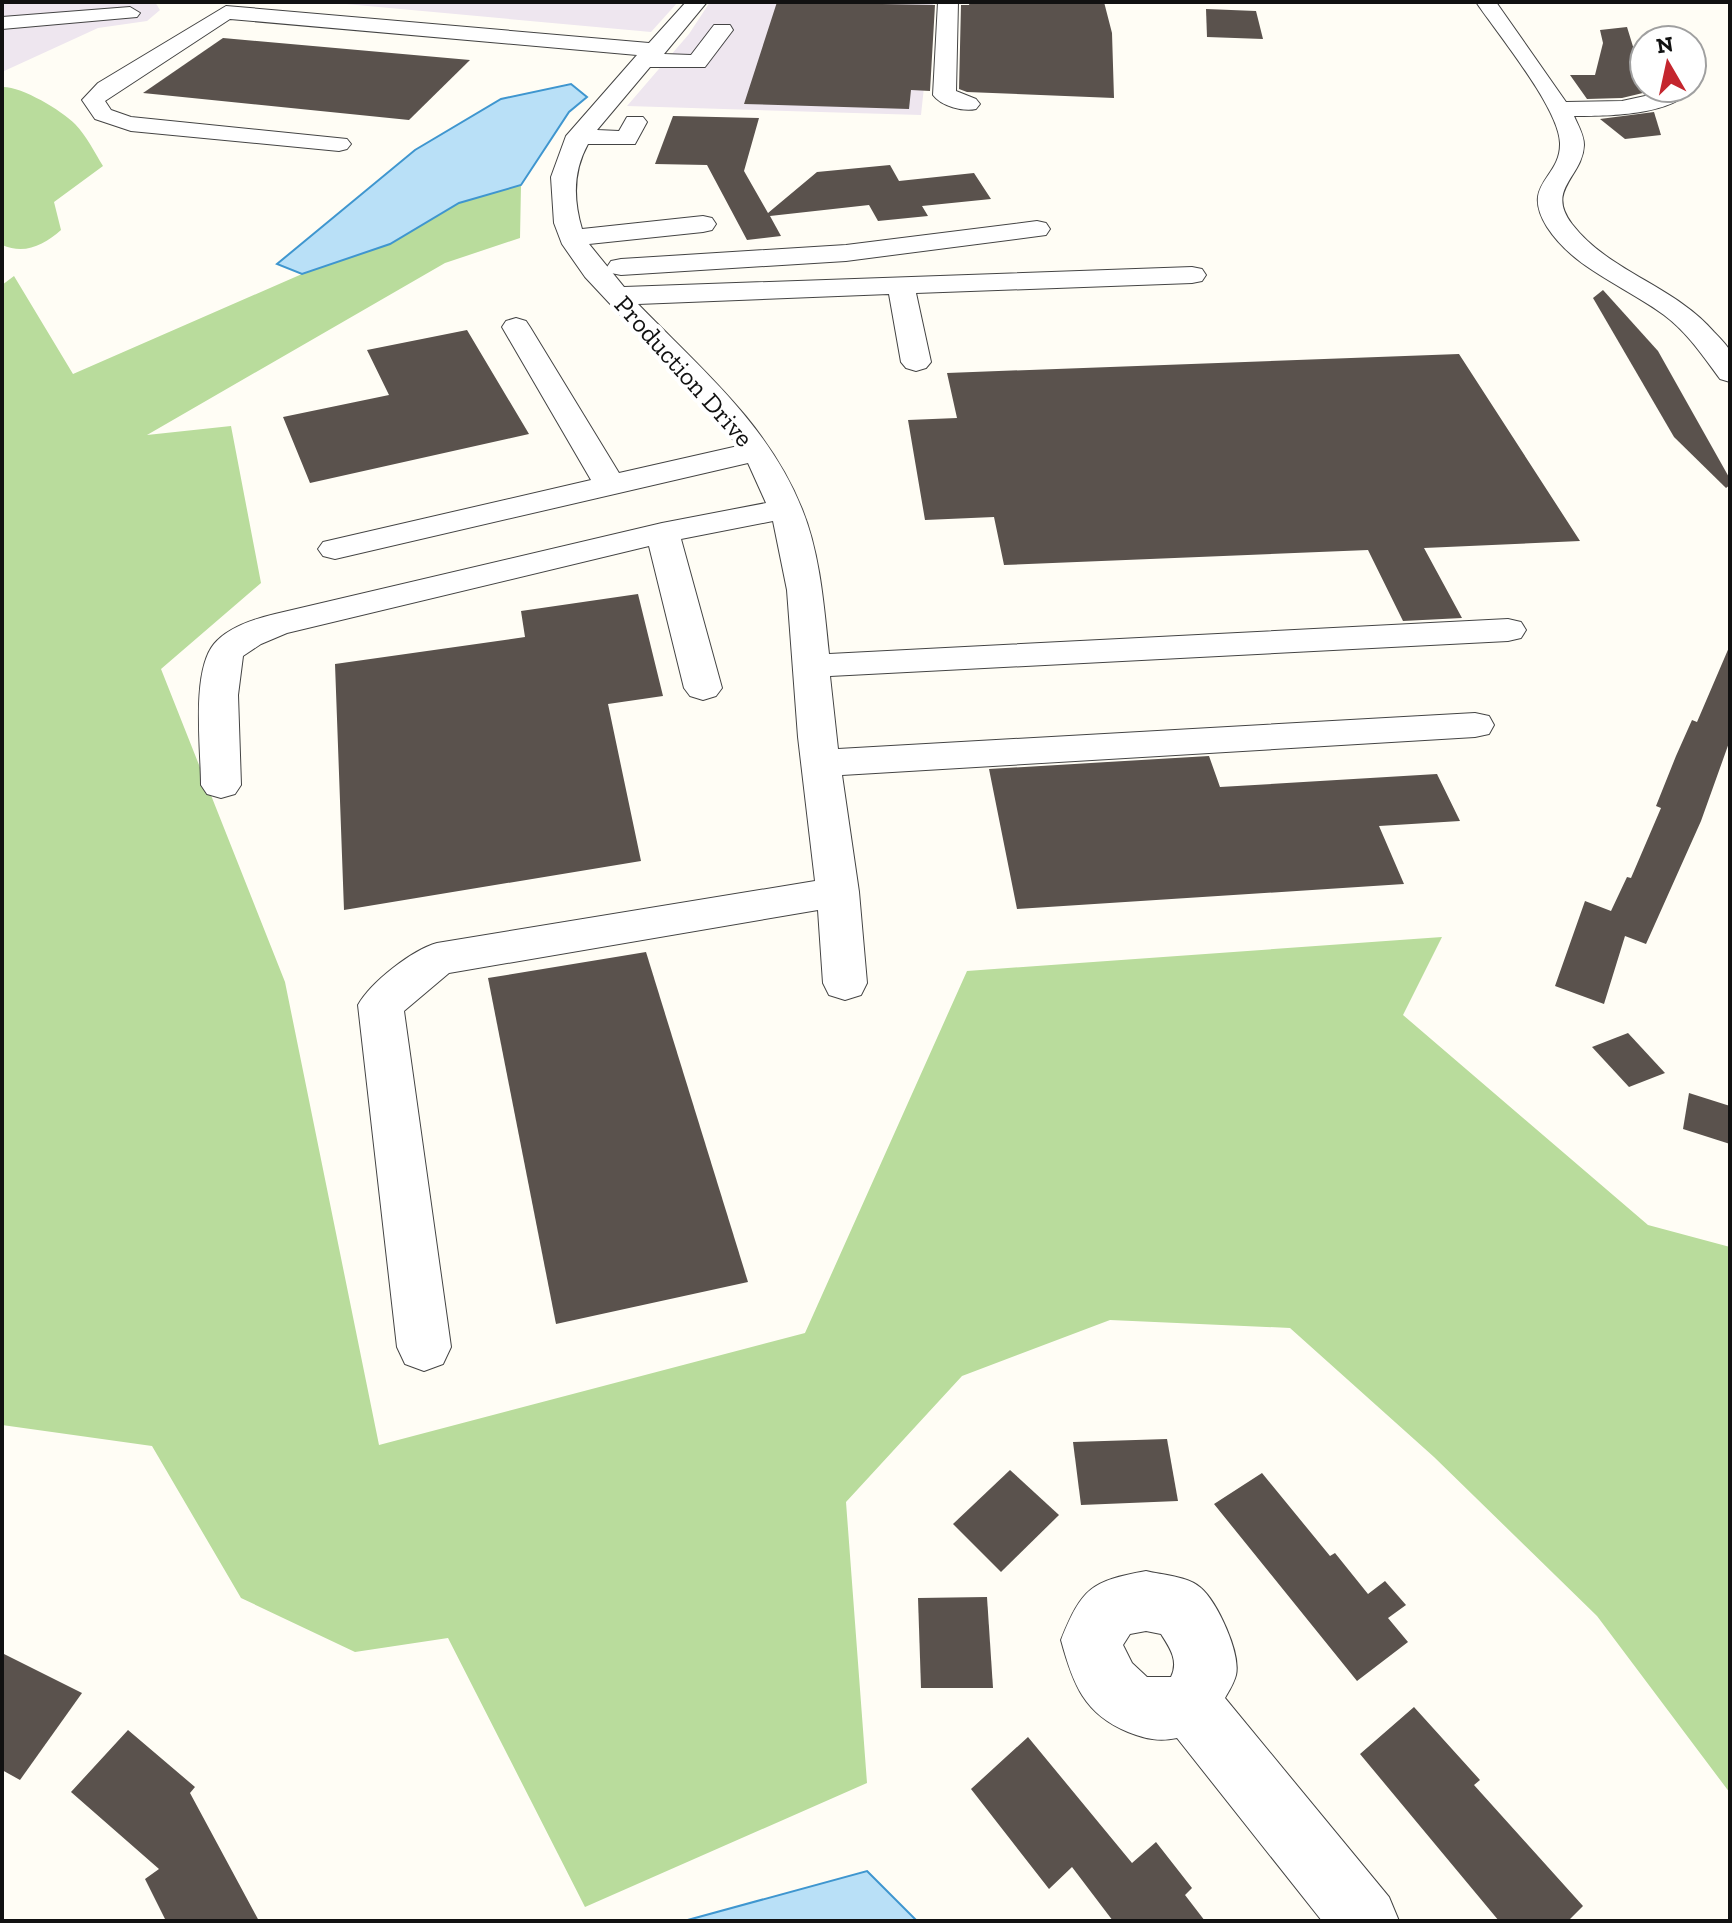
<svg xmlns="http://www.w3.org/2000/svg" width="1732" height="1923" viewBox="0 0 1732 1923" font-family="'Zilla Slab',serif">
  <rect width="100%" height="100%" fill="#fffdf5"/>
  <g fill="#eee6ef">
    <path d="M2,2H155L160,10L147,21L98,28L2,72Z"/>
    <path d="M324,2H678L651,32Z"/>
    <path d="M710,2H933L921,115L627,106L689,34Z"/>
  </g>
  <g fill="#b9dc9c">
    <path d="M2,87C21,86 61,110 75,124C86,135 95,153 103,166L54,202L61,230C44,245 25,255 2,245Z"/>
    <path d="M521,185L520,238L445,263L147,435L231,426L261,583L161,669L285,982L379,1445L805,1333L967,971L1442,937L1403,1015L1648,1225L1730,1247V1793L1597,1616L1434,1457L1290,1328L1110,1320L962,1376L846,1502L867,1783L585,1907L448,1638L355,1652L241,1598L152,1446L2,1425V285L14,276L73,374L302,274L390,244L459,203Z"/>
  </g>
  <g fill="#b9e0f7" stroke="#3f96cf" stroke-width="2">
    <path d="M571,84L587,97L569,112L521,185L459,203L390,244L302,274L277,264L415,150L501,99Z"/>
    <path d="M867,1871L917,1921H684Z"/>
  </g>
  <g fill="#5a524d">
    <path d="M777,2L935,5L930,91L911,90L909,109L744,104Z"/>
    <path d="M970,2H1104L1112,33L1114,98L967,92L959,89L961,5H969Z"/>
    <path d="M1206,9L1256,11L1263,39L1207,37Z"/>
    <path d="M1627,27L1647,92L1622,98L1587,99L1570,75H1595L1603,43L1600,30Z"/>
    <path d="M223,38L470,60L409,120L143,93Z"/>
    <path d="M1654,112L1661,135L1625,139L1600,119Z"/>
    <path d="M673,116L759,118L744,171L768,213L817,172L890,165L899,181L974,173L991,199L922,206L928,216L878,221L869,205L770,216L781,236L747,240L707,165L655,164Z"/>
    <path d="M1603,290L1658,351L1730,479V485L1726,488L1674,437L1593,298Z"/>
    <path d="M467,330L529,434L310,483L283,417L389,395L367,350Z"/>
    <path d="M1459,354L1580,541L1424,548L1462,618L1403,621L1368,550L1004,565L994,517L925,520L908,420L957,418L947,373Z"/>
    <path d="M638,594L663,696L608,704L641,861L344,910L335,664L525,637L521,611Z"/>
    <path d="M1730,645V740L1701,821L1646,944L1625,936L1604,1004L1555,986L1585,901L1611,911L1627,877L1631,878L1661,808L1656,806L1676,756L1692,720L1697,722Z"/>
    <path d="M1209,756L1220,787L1437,774L1460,821L1379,826L1404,884L1017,909L989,769Z"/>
    <path d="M646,952L748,1282L556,1324L488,978Z"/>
    <path d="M1628,1033L1665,1073L1629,1087L1592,1047Z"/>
    <path d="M1689,1093L1730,1106V1144L1683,1129Z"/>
    <path d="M1167,1439L1178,1501L1081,1505L1073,1442Z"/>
    <path d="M1010,1470L1059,1515L1001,1572L953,1524Z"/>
    <path d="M1262,1473L1330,1556L1335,1553L1368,1594L1385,1581L1406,1605L1388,1618L1408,1642L1357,1681L1214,1504Z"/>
    <path d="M987,1597L993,1688H921L918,1598Z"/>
    <path d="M2,1653L82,1693L20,1780L2,1770Z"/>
    <path d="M1414,1707L1480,1780L1474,1785L1583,1906L1568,1921H1499L1360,1754Z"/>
    <path d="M128,1730L195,1787L190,1793L259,1921H166L145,1879L159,1869L71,1792Z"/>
    <path d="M1028,1737L1132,1863L1156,1842L1192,1888L1185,1895L1205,1921H1113L1072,1867L1049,1889L971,1789Z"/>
  </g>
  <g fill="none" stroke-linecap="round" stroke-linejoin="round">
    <g stroke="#444" stroke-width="2">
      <g id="minor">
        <path d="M686,2H707L664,54L691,55L714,25H730L733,30L705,67H650L597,130L619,131L627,117H643L647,122L635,144H588C573,171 573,199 582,229L703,216L712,218L716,224L712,230L703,232L589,244L624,287L1192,267L1202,269L1206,275L1202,281L1192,283L916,293L931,362L926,368L916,371L906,368L901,362L889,294L638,304C700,368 768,424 802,509C820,553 824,606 829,654L1508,619L1521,622L1526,630L1521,638L1508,641L830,676L838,749L1475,713L1489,716L1494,725L1489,734L1475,737L842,775L859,892L867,983L861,995L845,1000L829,995L823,983L818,910L449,973L404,1011L451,1347L443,1364L424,1371L405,1364L397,1347L358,1005C371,982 412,950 437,943L815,881L798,737L787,590L773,521L681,539L722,688L716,696L703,700L690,696L684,688L649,546L287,633L261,644L243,656L238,695L241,785L235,794L221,798L207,794L201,785C201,749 191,672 214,644C228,627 254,619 275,614L662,523L766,503L748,463L335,559L323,556L318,549L323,542L591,480L502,327L506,321L516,318L526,321L530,327L619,473L738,446L713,414L585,277L562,244L554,223L551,177L566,136L637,55L230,19L105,101L111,110L131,117L347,139L351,144L347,149L339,151L131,131L95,119L82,100L98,83L226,6L649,43Z"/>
        <path d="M938,2H958L956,91L976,99L980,104L976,109C963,112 941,106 933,95Z"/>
        <path d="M1476,2H1496L1566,102L1622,101L1645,96L1665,88H1693C1672,116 1606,116 1574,116C1578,125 1584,135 1584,145C1583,177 1545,189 1572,224C1609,272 1675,286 1714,332C1719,337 1727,345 1730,351C1732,359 1730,373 1730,382L1720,379C1703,356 1687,332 1664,315C1625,286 1574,269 1547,227C1520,183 1561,179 1560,143C1559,108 1497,33 1476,2Z"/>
        <path d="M130,7L140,13L137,17L2,29V17Z"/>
        <path d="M1037,221L1046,223L1050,229L1046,235L846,261L621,275L611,273L607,267L611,261L621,259L846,245Z"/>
        <path d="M1146,1571C1162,1575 1188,1576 1201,1588C1217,1602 1241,1653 1236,1675C1234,1683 1229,1691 1225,1698L1389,1897L1399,1921H1322L1177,1738C1159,1742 1146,1739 1128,1732C1084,1714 1073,1684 1061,1640C1082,1588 1091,1581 1146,1571ZM1146,1631L1161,1634C1170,1648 1179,1661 1171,1677H1147L1132,1663L1123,1645L1130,1634Z"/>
      </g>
    </g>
    <use href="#minor" fill="#fff" fill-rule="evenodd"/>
  </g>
  <g text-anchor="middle" stroke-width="8" stroke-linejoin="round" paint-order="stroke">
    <g font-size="26" fill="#111" stroke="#fff">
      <text transform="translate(684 371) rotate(48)" y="9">Production Drive</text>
    </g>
  </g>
  <rect width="1732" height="1923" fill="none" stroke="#111111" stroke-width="8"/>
  <g transform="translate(1668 64) rotate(351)"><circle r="38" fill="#ffffff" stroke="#a0a0a0" stroke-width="2"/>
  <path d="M0-6L14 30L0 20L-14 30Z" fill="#c4262e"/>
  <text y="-12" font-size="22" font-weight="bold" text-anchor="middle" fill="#111111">N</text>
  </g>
</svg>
